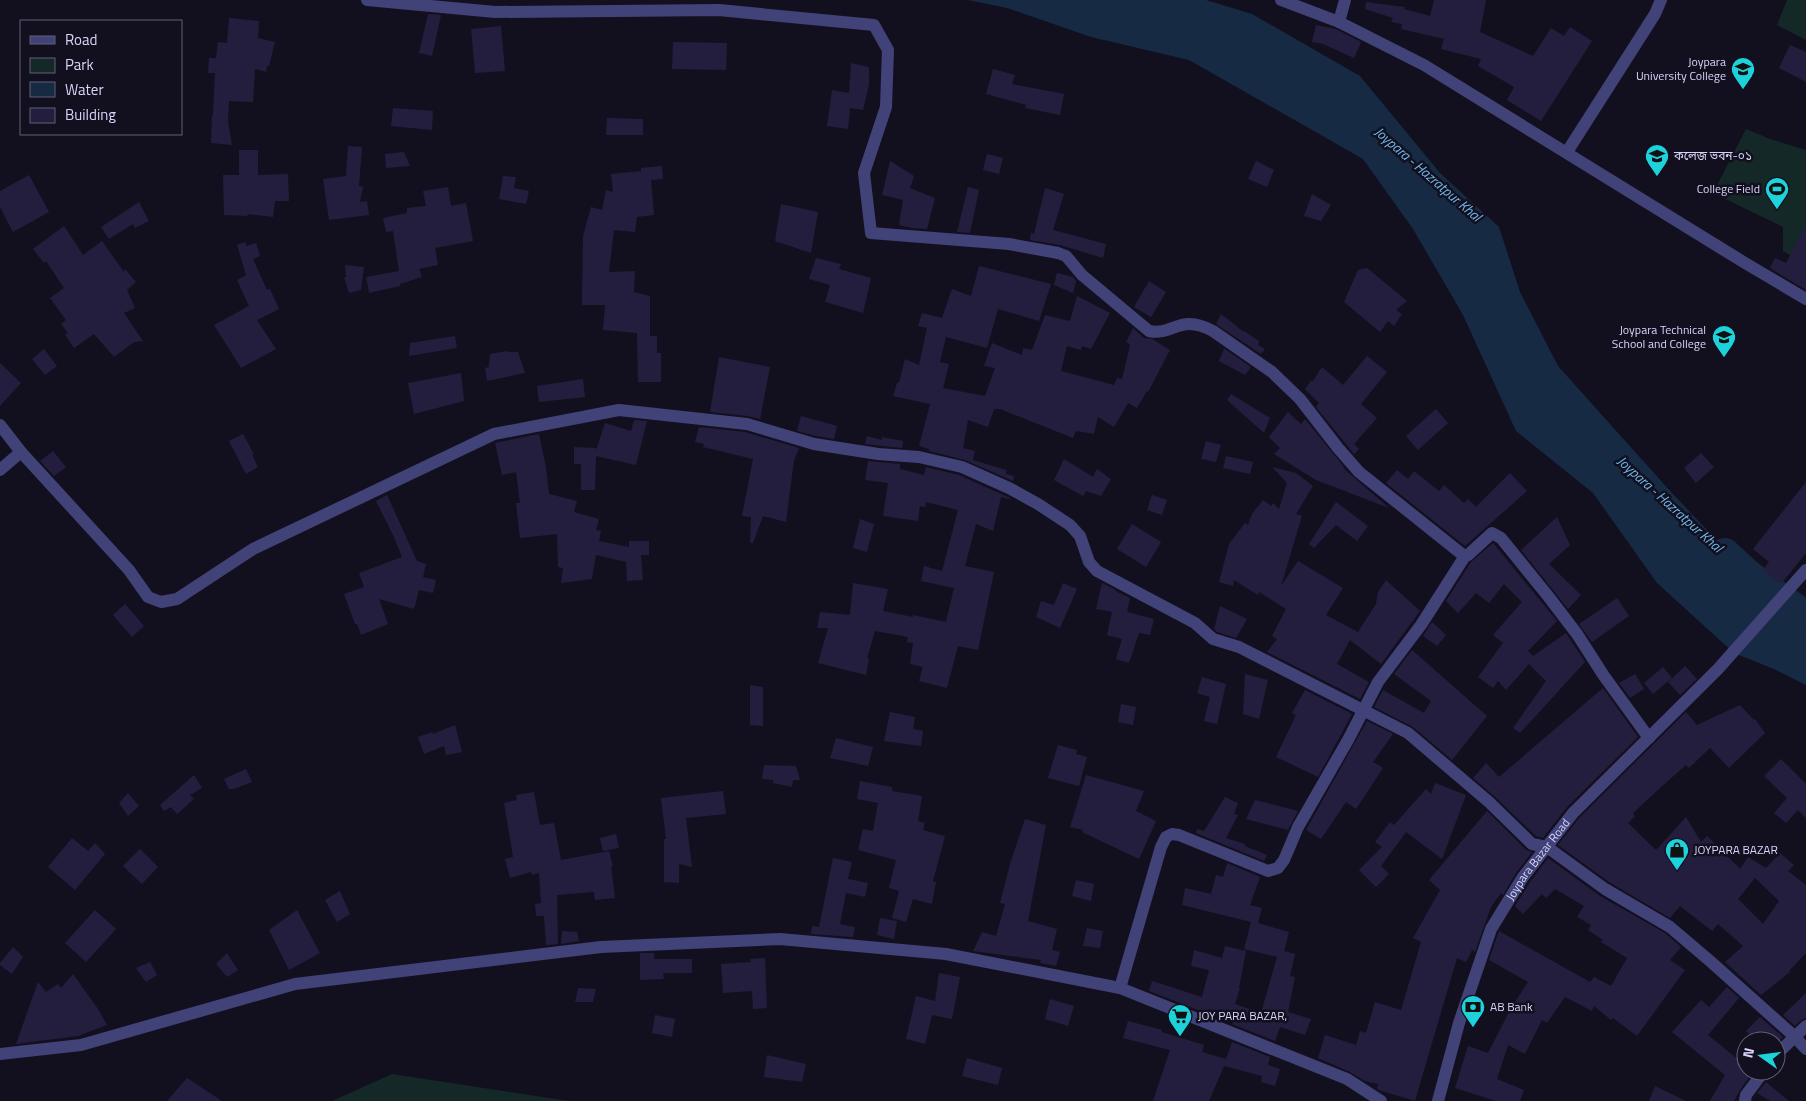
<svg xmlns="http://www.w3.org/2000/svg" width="1806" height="1101" viewBox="0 0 1806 1101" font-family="'Titillium Web','Noto Sans Bengali',sans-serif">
  <rect width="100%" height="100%" fill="#12101f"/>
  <g fill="#142827">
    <path d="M1787,0H1806V40L1777,25Z"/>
    <path d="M1746,129L1770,139L1806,150V264L1783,251V227L1713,193Z"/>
    <path d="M392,1074L569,1101H332Z"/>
  </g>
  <path fill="#162a43" d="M968,0H1206L1252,14L1360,76L1440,173L1499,227L1520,292L1558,366L1671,492L1750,575L1806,616V685L1774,669L1734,653L1657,583L1593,493L1516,431L1463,315L1413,229L1363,159L1189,60L1091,37L1007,8Z"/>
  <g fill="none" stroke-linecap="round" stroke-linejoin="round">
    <path stroke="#162a43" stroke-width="30" d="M1725,553L1750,576L1806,616"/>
  </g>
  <g fill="#231e3e" fill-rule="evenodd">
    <path d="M1434,0H1486L1480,32L1533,56L1551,28L1564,36L1570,27L1592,41L1541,121L1507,100L1514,87L1478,66L1481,59L1441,49L1444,39L1401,29L1402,24L1391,22L1393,18L1365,9L1366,2L1405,7L1404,9L1430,16Z"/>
    <path d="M428,14L441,15L432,56L419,53Z"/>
    <path d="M229,18L259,21L258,38L275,42L269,66H267L266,72L255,69L253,102L229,101L228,121L232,145L211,143L212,115H213L215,73H208L209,58H216L218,42L227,43Z"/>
    <path d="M1316,25L1336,29L1361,42L1354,58L1323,44L1312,42Z"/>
    <path d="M501,26L505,71L475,73L471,29Z"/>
    <path d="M673,42L727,43L726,70L672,69Z"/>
    <path d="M1790,45L1806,52V82L1779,68Z"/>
    <path d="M851,63L869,67V85L863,110L850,108L848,129L827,126L832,90L849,93Z"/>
    <path d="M993,69L1015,75L1012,84L1064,94L1060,115L1025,108L1026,105L986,94Z"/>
    <path d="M393,108L433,111L432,130L391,126Z"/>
    <path d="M607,118L643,119V135H606Z"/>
    <path d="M348,146L362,147L359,186L363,187L360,202L367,201L369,215L329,220L323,179L346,176Z"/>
    <path d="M239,150H258V175L288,174L289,201H275L273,217L247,214L248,216L224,215L223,175H239Z"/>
    <path d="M404,152L410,166L386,168L385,154Z"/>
    <path d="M987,154L1003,158L999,174L983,170Z"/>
    <path d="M890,161L914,176L910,188L935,198L927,229L912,228L899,225L903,200L882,195Z"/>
    <path d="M1256,161L1274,170L1267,187L1248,179Z"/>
    <path d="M662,166L663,179L651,180L654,215L637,217L635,232L614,230L609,272L635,271L634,292L650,296V336H657V353H661V382H638L637,333L603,330L605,305H582L583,236L591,207L602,210L606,190L613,192L611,174L641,171V168Z"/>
    <path d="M29,175L49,212L13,232L0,207V191Z"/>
    <path d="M503,176L516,177L514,188L529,191L526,204L499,199Z"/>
    <path d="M448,187L451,206L466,203L473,241L435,248L438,265L419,269L422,277L400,284V286L369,293L366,277L399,271L393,231L386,232L383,218L407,213V208L426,206L423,191Z"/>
    <path d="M968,187L979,190L970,233L957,232Z"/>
    <path d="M1045,188L1064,194L1053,230L1106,244L1103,258L1060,245L1030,240L1031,233L1034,234Z"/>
    <path d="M1312,194L1331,205L1321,221L1304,216Z"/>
    <path d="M139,202L149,221L135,228L133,224L109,239L101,227Z"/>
    <path d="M781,204L818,212L811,253L775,241Z"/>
    <path d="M1806,224V290L1770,268L1775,258L1786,263Z"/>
    <path d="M64,226L83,255L102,241L124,272L125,269L136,282L127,290L135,308L124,313L143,341L134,342L114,357L94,334L74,348L65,335L68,333L61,324L66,320L50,298L64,288L46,261L44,263L33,249Z"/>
    <path d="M245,242L247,246L256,243L260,256L253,259L267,290L270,289L279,309L257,320L276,349L241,368L214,325L249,306L237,280L246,275L237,245Z"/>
    <path d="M816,258L841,264L839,269L871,278L863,313L825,302L830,285L809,279Z"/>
    <path d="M345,265L364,267L361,290L349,293L344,277H346Z"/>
    <path d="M979,266L1051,284L1039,321L998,309L987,348L946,337L940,362L949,364L943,388L985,396L995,368L984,366L992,343L1022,355L1023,348L1032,350L1045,315L1070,321L1077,296L1110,313L1091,349L1082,346L1081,350L1067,346L1061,371L1114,385L1117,378L1122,379L1130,345L1126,342L1133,328L1144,338L1152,339L1170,350L1148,392L1147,391L1137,408L1128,403L1114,427L1098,417L1094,434L1076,431L1073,438L1000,409H994L988,427L968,420L963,448L975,451L973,460L1006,470V474L1014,476L1013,481L965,460L929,451V449L919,446L930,404L893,396L897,383H899L905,359L919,365L927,328L918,326L922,313L942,318L952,289L971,296Z"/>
    <path d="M1367,268L1407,301L1396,310L1402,314L1394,326L1388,321L1380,332L1344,302L1358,270Z"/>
    <path d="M1057,273L1073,277L1076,281L1073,293L1054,285Z"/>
    <path d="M1149,281L1166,292L1151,317L1134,307Z"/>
    <path d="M1221,314L1244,332V331L1259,341L1258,345L1265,349L1261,354L1216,324Z"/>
    <path d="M455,336L457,348L409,356L410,343Z"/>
    <path d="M1216,343L1251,367L1245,375L1219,361L1224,349Z"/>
    <path d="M44,349L57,366L45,375L32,359Z"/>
    <path d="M507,351L508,352H518L525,373L487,381L485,368L489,367L490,354Z"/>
    <path d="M1367,356L1387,372L1361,404L1377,418L1354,444L1359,449L1354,454L1316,407L1319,403L1305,389L1311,381H1313L1322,367L1343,385Z"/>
    <path d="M719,357L770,367L760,419L748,416L710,412Z"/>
    <path d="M0,363L21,383L0,406Z"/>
    <path d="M461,373L464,401L414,414L408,383Z"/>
    <path d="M583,379L585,397L539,402L537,386Z"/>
    <path d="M1231,394L1270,418L1264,433L1227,400Z"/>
    <path d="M1436,409L1448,423L1418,450L1406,436Z"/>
    <path d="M1288,412L1301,424L1305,419L1344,467L1343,468L1389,508L1316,480L1274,454L1280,448L1269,437Z"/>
    <path d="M801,416L837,426L834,439L816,436L797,431Z"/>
    <path d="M634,420L647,421L636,465L596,456L595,490H581V464H574V447L596,448V451L605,423L631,431Z"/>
    <path d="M699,427L745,432L799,448L794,460L786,522L763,516L753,543H750L751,517L742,516L753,459L703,447L704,444L695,442Z"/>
    <path d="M243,434L254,454L252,455L258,467L246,474L229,441Z"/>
    <path d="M539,434L546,467L549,494L577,501L574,512L599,519L596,530L601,531L599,541L629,547V541H649V555H641L643,580L627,581L626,562L596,555L592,579L561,583L563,568L558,567L557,534L520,538L516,503H520L516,472L502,475L495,443Z"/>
    <path d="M867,436L882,440V437L903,441L902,448L865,444Z"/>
    <path d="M1206,441L1221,445L1216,462L1201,459Z"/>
    <path d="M53,451L66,467L54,476L40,461Z"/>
    <path d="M1701,453L1714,467L1696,483L1684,468Z"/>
    <path d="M1226,456L1253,462L1250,474L1223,468Z"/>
    <path d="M1064,459L1093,477L1097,469L1111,479L1101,496L1086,491L1083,496L1054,480Z"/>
    <path d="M868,461L900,464V469L924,475L926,467L959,475L1010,498L1009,499L1001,497L993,531L976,524L965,566L994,572L978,650L958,646L947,688L919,681L923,667L910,664L913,643L907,642L908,637L875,631L867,658H869L866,675L818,663L828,628H817L820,612L850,615L853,583L888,589L883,611L913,617V615L946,622L954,588L921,581L924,566L942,571L958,510L926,502L925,507L920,506L918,521L883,516L888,483L865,480Z"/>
    <path d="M1272,467L1296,473L1313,486L1296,514L1302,516L1281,586L1298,561L1343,588L1326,615L1358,632L1376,604L1378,592L1386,580L1420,611L1381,664L1350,640L1337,664L1369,682L1360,699L1267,652L1277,639L1272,636L1286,609L1259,592L1258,595L1234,580L1233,586L1219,582L1229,544L1245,523L1248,525L1252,514L1263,500L1271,506L1273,503L1279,509L1287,483Z"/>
    <path d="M1397,470L1408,479L1414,471L1439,491L1444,485L1464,503L1468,499L1476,507L1510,473L1527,491L1465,546L1386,483Z"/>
    <path d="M1806,482V553L1781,584L1763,570L1769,562L1753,549Z"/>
    <path d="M387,495L417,561L426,564L423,577L436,580L433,593L419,590L414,609L379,599L388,624L361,635L357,624H355L344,594L364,587L359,573L402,557L394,537L376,501Z"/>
    <path d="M1152,495L1167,500L1162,515L1147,510Z"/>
    <path d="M1336,502L1368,526L1357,541L1336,525L1314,548L1309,544Z"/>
    <path d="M1557,517L1570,545L1549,564L1581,595L1568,609L1521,550Z"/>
    <path d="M860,519L874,524L867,552L853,548Z"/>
    <path d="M1132,524L1161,542L1146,567L1117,549Z"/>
    <path d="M1493,543L1557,621L1528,651L1533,656L1566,633L1585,662L1520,733L1513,728L1546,681L1529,664L1506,690L1498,681L1493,688L1478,677L1503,643L1493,635L1522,602L1504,584L1489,603L1476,593L1458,613L1446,601L1471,562Z"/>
    <path d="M1063,583L1077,589L1060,628L1036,617L1041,601L1054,605Z"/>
    <path d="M1102,583L1116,590L1115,591L1130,598L1127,612L1154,619L1150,635L1139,633L1129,663L1116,659L1122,639L1107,635L1112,612L1096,609Z"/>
    <path d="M1617,598L1629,616L1592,642L1579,624Z"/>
    <path d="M125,604L144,626L132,637L113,615Z"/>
    <path d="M1220,606L1247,619L1236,638L1217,632L1214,629Z"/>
    <path d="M1432,622L1446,635L1437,646L1423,636Z"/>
    <path d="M1412,650L1487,716L1452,760L1413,727L1374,707L1383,690L1424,713L1431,701L1394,674Z"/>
    <path d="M1685,666L1697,679L1680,695L1668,682Z"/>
    <path d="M1663,667L1672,678L1653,694L1644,683Z"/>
    <path d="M1245,674L1268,680L1259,719L1243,714Z"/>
    <path d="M1635,674L1644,689L1630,698L1619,683Z"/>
    <path d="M1202,677L1226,684L1217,724L1204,721L1210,697L1197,693Z"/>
    <path d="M750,685L763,687V726L750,725Z"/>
    <path d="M1603,688L1638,737L1567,807L1543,838L1536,836L1494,796L1473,778L1486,763L1499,777Z"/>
    <path d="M1305,690L1352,714L1318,777L1276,757L1296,715L1292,713Z"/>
    <path d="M1121,704L1136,707L1133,725L1118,722Z"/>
    <path d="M1740,705L1754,720L1755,719L1765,733L1729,768L1710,748L1689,768L1686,765L1660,788L1633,813L1635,816L1628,823L1656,850L1686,817L1701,842L1707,836L1740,869L1748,857L1766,868L1780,853L1794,865L1788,871L1806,885V953L1789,971L1790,972L1761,995L1725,962L1743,946L1718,924L1712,931L1680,906L1670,918L1609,882L1558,845L1579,818L1686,712L1697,725ZM1755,878L1779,901L1763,924L1738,899Z"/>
    <path d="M890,712L915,717L913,729L923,731L921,746L884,741Z"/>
    <path d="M1367,721L1393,734L1373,762L1383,768L1356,809L1346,802L1321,839L1306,830Z"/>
    <path d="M455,725L462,752L446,755L444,746L424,754L418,737L433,732V734Z"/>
    <path d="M836,738L873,747L868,766L830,758Z"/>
    <path d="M1058,745L1077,750L1076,754L1087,757L1079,786L1048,778Z"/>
    <path d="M1781,759L1806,784V818L1798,810L1786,823L1774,813L1787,798L1764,776Z"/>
    <path d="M764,765L796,766L800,780H793L792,787L773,783V780L762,779Z"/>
    <path d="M246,769L252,782L234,789H229L224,779Z"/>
    <path d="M194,775L202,788L190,795L194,799L177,814L171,807L164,811L160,805Z"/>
    <path d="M1086,775L1144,791L1136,811L1156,821L1139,859L1082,832L1083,830L1070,827Z"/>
    <path d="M860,781L892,787V791L922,796L918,821L925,823L923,830L945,836L933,881L936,882L932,904L913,899L906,922L892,918L899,891L889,888L896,860L858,850L863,829L873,831L878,803L857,799Z"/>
    <path d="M1435,783L1466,795L1442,859L1406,832L1381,866L1389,874L1376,887L1359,870L1382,847L1375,842L1390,822L1394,825L1426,789L1431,794Z"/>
    <path d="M723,791L726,814L686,818L692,867L679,864V883L664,882V839H666L661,798Z"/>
    <path d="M534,792L540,825L554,823L561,860L609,851L613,866H611L615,898L595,900L594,892L557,895L558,944L546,945L544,916H536L535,904L541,903L539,873L532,875L531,872L510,878L505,859L513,857L504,803L517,800L516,795Z"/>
    <path d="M128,793L139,806L128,816L119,803Z"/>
    <path d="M1225,797L1238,803L1234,814L1238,815L1226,838L1245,844V846L1267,855L1264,861L1196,833L1197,829L1204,831Z"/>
    <path d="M1255,800L1298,811L1288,830L1246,819Z"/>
    <path d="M1487,811L1526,850L1532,852L1516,873L1503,895L1501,893L1491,907L1475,952L1472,950L1466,962L1457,958L1415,1101L1379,1090L1377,1088L1378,1084L1365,1081L1350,1072L1318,1058L1325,1035L1356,1045L1360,1031L1366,1033L1375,1002L1401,1010L1421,942L1413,938L1440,890L1429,880Z"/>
    <path d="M1025,819L1046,825L1028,921L1057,929L1052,950L1060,952L1056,966L1040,963L1041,960L973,951L982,932L996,936L1005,904L1000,903L1010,864Z"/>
    <path d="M616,834L619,848L603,851L600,838Z"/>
    <path d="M72,838L88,851L95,843L105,854L75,890L48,867Z"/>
    <path d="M140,849L158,867L142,884L123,866Z"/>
    <path d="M833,858L852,862L848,879L868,883L865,897L846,893L840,924L855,927L853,937L811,934L812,926L819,927Z"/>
    <path d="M1548,858L1600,896L1665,933L1681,947L1670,960L1685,970L1637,1036L1613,1018L1611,1020L1594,1006L1592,1011L1565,997L1547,1023L1542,1020L1525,1054L1508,1045L1497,1079L1524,1090L1520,1101H1496L1455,1088L1468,1046L1488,1053L1510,1010L1528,982L1489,960L1499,931L1590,982L1594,977L1611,986L1627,958L1601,942L1603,940L1588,930L1591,925L1577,917L1584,906L1555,889L1546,898L1542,894L1523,914L1515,906L1530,882Z"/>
    <path d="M1227,863L1260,877L1250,905L1262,908L1258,923L1289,932L1284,951L1295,954L1290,976L1295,977L1288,1012L1311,1019L1305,1035L1280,1027L1275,1041L1232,1024L1233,1021L1198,1010L1149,991L1152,981L1202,997L1209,970L1191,966L1194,950L1222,958L1225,946L1246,951L1239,988H1240L1235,1004L1261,1013L1277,957L1244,949L1251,922L1182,905L1185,888L1211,894L1216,875L1223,877Z"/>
    <path d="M1076,880L1094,884L1091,901L1072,896Z"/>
    <path d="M340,891L350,914L337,922L325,900Z"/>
    <path d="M95,910L116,929L86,962L65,943Z"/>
    <path d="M297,910L320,953L289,970L269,930Z"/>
    <path d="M880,918L897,921L894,939L877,935Z"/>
    <path d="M1087,928L1103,931L1100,948L1083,946Z"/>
    <path d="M562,931L577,932L579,941L561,944Z"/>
    <path d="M13,947L23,957L12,974L0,965V963Z"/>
    <path d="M227,953L238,970L227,977L216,964Z"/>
    <path d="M640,953H654V959H692V973H663L664,979L640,980Z"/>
    <path d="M765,958L767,1008L753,1009L752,991L723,993L721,964L751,962L750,959Z"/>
    <path d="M150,962L157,975L146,982L136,968Z"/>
    <path d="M939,973L960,977L952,1019L932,1015L925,1044L906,1039L916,996L935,1001Z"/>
    <path d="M73,974L98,1009L107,1025L78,1036L16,1044L38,982L46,992L58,984L61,988Z"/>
    <path d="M1727,987L1739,998L1708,1035L1746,1066V1071L1753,1072L1740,1090L1734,1101H1710L1725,1075L1672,1032L1701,1000L1709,1007Z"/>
    <path d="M578,988L596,989L593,1002H575Z"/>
    <path d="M1806,993V1018L1801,1020L1795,1026L1783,1015Z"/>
    <path d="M1050,999L1074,1006L1068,1026L1045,1019Z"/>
    <path d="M655,1015L675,1019L672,1037L652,1033Z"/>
    <path d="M1760,1017L1783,1037L1779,1041H1756L1746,1031Z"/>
    <path d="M1128,1021L1162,1030V1032L1204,1045L1202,1052L1226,1059L1232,1042L1270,1057L1268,1065L1280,1069L1275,1086L1261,1082L1262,1076L1224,1066L1209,1101H1153L1170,1050L1123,1038Z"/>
    <path d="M767,1055L806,1064L802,1082L764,1077Z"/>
    <path d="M967,1058L1002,1068L998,1085L962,1076Z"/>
    <path d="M187,1078L222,1101H167Z"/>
    <path d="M1766,1082L1767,1083L1789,1101H1770L1757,1093Z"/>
    <path d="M1655,1086L1686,1101H1649Z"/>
  </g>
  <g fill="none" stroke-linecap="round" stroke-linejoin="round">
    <g stroke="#414278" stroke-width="12">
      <path d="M367,0L495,12L719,10L874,25L888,50L886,107L864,173L871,233L1009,244L1058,253L1066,256L1082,275L1149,331C1174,336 1179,313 1213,331L1272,372L1300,399L1338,448L1359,472L1463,555H1468L1492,533L1501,538L1548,596L1577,634L1604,676L1649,738"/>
      <path d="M1281,0L1339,22L1424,65L1745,263L1806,299"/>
      <path d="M1339,22L1345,0"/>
      <path d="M1567,152L1655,14L1661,0"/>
      <path d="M0,425L21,452L129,570L148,597L161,602L177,599L253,549L494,434L619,410L747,424L814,444L878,454L919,457L962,467L1009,488L1038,504L1070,525L1080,536L1089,562L1097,571L1195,623L1213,639L1239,647L1408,733L1489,802L1532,844L1547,847L1605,889L1670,927L1710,961L1794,1036L1806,1049"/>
      <path d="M0,470L21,452"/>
      <path d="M1120,988L1161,847L1166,837L1172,834L1179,835L1268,871L1278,868L1284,860L1298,827L1348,740L1378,682L1421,625L1465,556"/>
      <path d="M0,1054L81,1045L295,984L601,947L780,939L946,954L1120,988L1347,1079L1381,1101"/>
      <path d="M1776,1055L1806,1026"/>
      <path id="s1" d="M1438,1101L1459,1023L1491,929L1523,877L1573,813L1718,669L1806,570"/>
      <path d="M1745,1101L1746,1095L1764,1071"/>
    </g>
  </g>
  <defs>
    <g id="university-pin" transform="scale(1.25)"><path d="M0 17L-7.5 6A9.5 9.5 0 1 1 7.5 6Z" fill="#1dd2db" stroke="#12101f"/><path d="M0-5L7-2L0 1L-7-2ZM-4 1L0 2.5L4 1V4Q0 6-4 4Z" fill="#111"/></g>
    <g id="stadium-pin" transform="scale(1.25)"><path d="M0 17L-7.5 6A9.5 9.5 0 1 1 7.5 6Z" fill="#1dd2db" stroke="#12101f"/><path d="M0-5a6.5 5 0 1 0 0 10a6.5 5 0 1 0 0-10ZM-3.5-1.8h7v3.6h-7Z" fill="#111"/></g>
    <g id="shop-pin" transform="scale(1.25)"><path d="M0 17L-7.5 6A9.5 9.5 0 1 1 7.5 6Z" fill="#1dd2db" stroke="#12101f"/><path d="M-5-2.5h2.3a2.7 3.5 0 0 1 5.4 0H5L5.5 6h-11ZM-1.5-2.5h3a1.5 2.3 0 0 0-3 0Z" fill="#111"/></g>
    <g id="bank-pin" transform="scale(1.25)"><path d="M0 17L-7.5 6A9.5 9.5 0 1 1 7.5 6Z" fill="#1dd2db" stroke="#12101f"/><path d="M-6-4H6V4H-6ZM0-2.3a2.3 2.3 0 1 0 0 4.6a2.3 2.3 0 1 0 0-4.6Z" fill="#111"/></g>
    <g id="supermarket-pin" transform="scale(1.25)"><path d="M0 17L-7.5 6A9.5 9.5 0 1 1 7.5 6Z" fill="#1dd2db" stroke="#12101f"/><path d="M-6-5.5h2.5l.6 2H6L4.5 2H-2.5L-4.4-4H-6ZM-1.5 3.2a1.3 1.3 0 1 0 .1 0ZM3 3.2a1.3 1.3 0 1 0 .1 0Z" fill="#111"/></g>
  </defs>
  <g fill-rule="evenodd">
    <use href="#university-pin" x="1743" y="69"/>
    <use href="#university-pin" x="1657" y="156"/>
    <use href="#stadium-pin" x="1777" y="189"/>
    <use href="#university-pin" x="1724" y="337"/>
    <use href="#shop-pin" x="1677" y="850"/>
    <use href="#bank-pin" x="1473" y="1007"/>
    <use href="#supermarket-pin" x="1180" y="1016"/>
  </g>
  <g text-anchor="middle" stroke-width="5" stroke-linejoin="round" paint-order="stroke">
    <g font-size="12" fill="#d6d4f9" stroke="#12101f" text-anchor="start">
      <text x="1726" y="66" text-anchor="end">Joypara<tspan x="1726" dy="14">University College</tspan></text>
      <text x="1674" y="160">কলেজ ভবন-০১</text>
      <text x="1760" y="193" text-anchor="end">College Field</text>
      <text x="1706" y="334" text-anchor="end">Joypara Technical<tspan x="1706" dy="14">School and College</tspan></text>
      <text x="1694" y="854">JOYPARA BAZAR</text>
      <text x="1490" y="1011">AB Bank</text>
      <text x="1198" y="1020">JOY PARA BAZAR,</text>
    </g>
    <g font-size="12" fill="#d6d4f9" stroke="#12101f">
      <text dy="4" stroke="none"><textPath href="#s1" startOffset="264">Joypara Bazar Road</textPath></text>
    </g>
    <g font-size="14" font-style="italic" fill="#6fb9ec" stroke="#12101f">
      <text transform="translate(1428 174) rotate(41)" y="5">Joypara - Hazratpur Khal</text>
      <text transform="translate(1670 504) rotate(42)" y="5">Joypara - Hazratpur Khal</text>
    </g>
  </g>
  <rect x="20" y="20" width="162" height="115" fill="#12101f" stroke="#605e76"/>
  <rect x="30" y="36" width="25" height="8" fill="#414278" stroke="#605e76"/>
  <text x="65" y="45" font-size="15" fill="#d6d4f9">Road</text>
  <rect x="30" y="58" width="25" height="15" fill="#142827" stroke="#605e76"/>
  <text x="65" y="70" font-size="15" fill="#d6d4f9">Park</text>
  <rect x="30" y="82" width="25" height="15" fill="#162a43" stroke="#605e76"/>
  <text x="65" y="95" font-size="15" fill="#d6d4f9">Water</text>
  <rect x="30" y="108" width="25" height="15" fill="#231e3e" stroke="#605e76"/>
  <text x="65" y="120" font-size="15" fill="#d6d4f9">Building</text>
  <g transform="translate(1761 1056) rotate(284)"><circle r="24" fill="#12101f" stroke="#605e76"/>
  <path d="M0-4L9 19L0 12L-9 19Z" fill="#1dd2db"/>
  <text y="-8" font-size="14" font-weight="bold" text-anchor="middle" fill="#d6d4f9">N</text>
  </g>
</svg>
